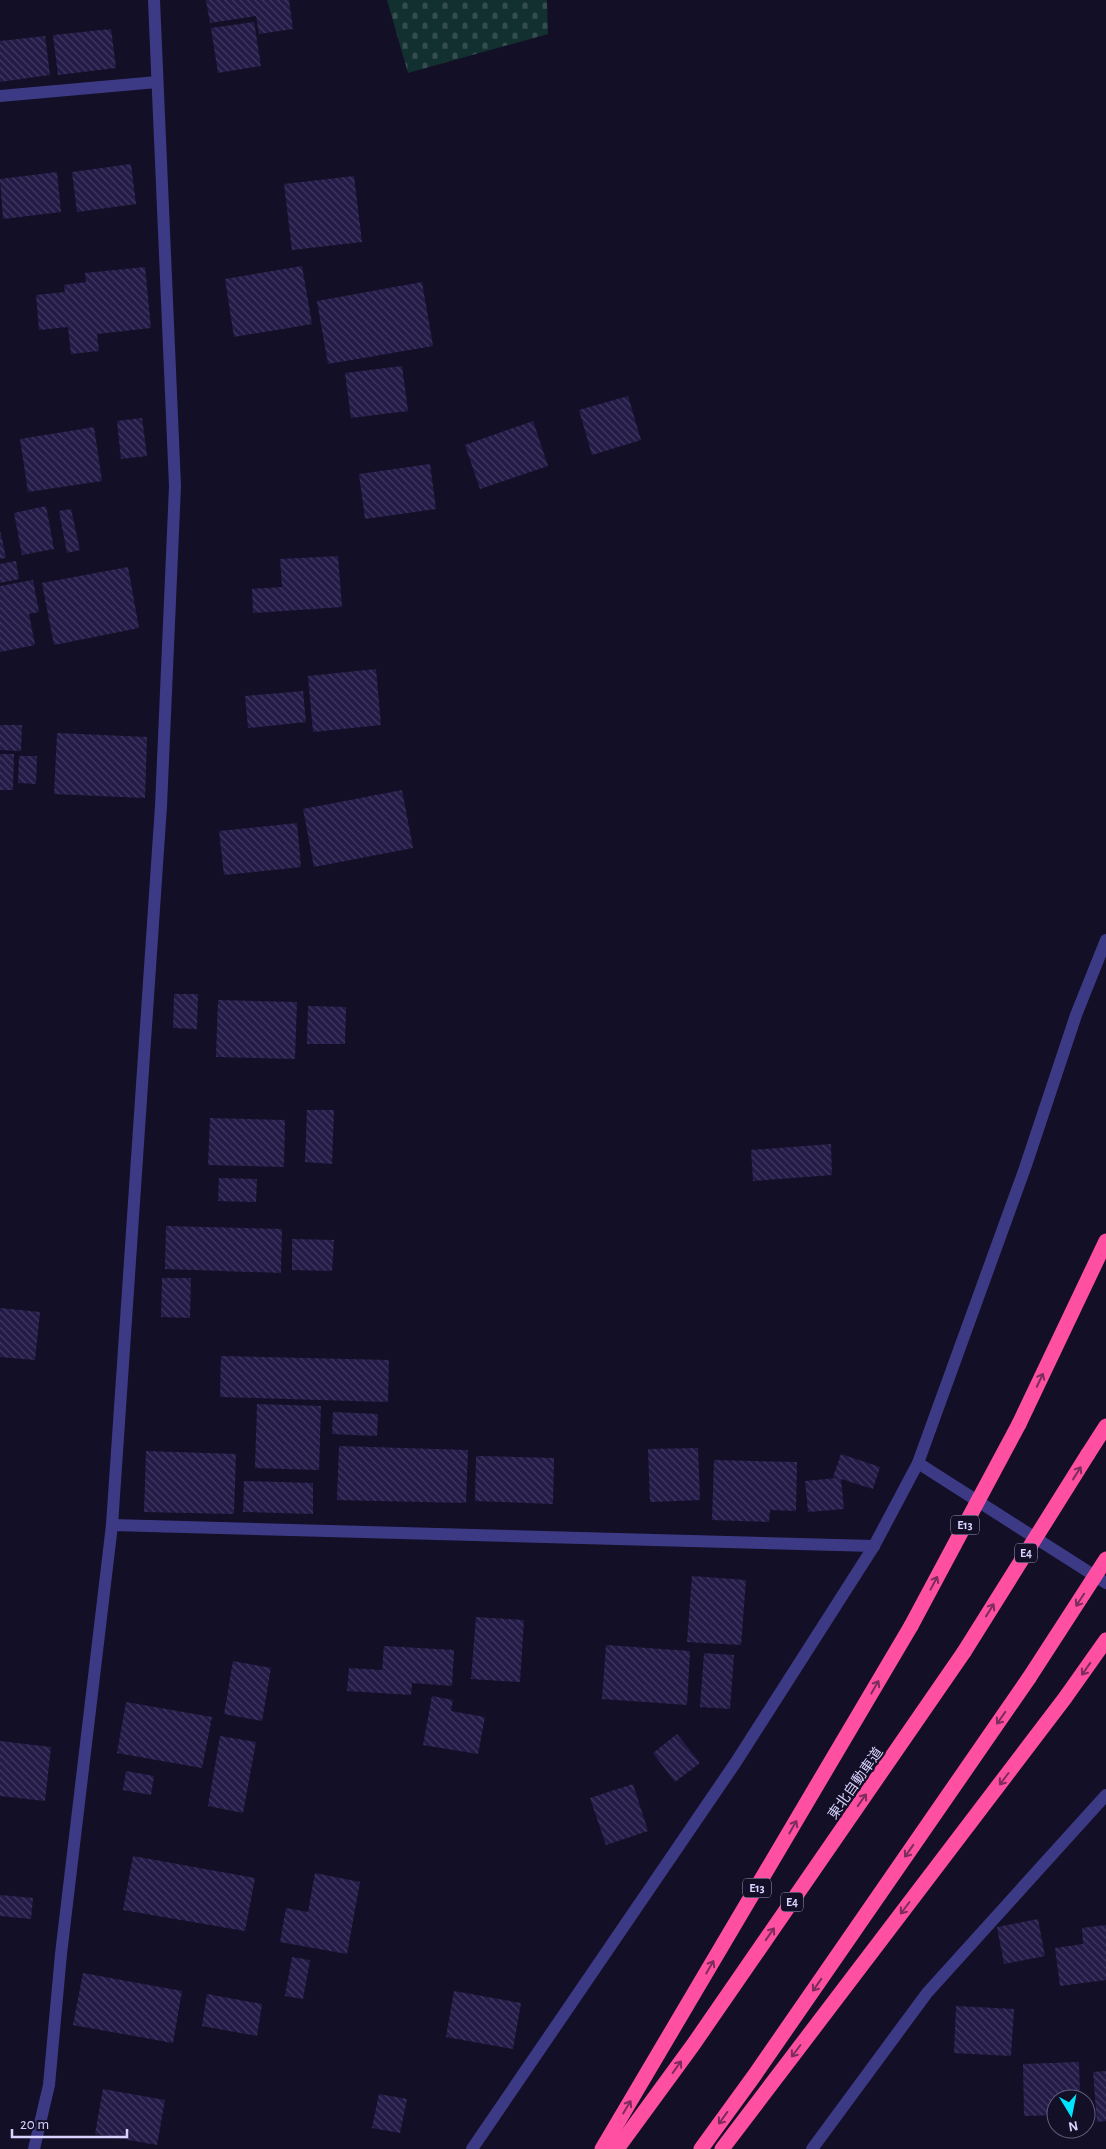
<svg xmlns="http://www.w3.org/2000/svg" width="1106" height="2149" viewBox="0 0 1106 2149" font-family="'Alegreya Sans','Noto Sans JP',sans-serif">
  <defs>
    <pattern id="cemetery-stones" width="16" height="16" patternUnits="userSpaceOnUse" patternTransform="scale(1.25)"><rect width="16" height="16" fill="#12302f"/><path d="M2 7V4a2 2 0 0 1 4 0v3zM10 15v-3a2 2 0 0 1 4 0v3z" fill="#344d4e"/></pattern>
    <pattern id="building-back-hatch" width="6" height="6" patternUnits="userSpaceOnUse" patternTransform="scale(1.25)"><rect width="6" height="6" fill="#241b47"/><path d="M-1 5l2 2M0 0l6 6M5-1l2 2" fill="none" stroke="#433b63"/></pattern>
  </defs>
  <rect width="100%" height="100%" fill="#130f26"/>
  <path fill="url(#cemetery-stones)" d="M387,0H547L548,34L408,73Z"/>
  <g fill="url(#building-back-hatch)">
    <path d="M206,0H289L293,29L259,34L256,16L210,23Z"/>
    <path d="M254,22L261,66L218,73L211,28Z"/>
    <path d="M111,29L116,68L58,75L53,35Z"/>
    <path d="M45,36L50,75L0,82V41Z"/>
    <path d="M131,164L136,204L77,212L72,172Z"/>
    <path d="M57,172L61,212L3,219L0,179Z"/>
    <path d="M354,176L362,242L292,250L284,184Z"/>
    <path d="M302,266L312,324L234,337L225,279Z"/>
    <path d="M145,267L151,328L97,334L99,351L71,354L68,327L39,330L36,295L65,292L64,285L86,282L85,273Z"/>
    <path d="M422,282L433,346L328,364L317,301Z"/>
    <path d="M402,366L408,411L351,418L345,373Z"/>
    <path d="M628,396L641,440L592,455L579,410Z"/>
    <path d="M142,418L147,456L121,459L117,421Z"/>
    <path d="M533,421L548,466L480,489L465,445Z"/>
    <path d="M94,427L102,481L28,492L20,439Z"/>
    <path d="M430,464L436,509L365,519L359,474Z"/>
    <path d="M46,506L54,549L22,555L14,513Z"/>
    <path d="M71,509L80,550L67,553L59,511Z"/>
    <path d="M0,530L6,558L0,559Z"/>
    <path d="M338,556L342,607L253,613L252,589L282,587L280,559Z"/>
    <path d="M16,561L19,579L0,583V564Z"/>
    <path d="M128,567L139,628L54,645L42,583Z"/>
    <path d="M33,580L39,612L29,614L35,645L0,652V586Z"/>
    <path d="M376,669L381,725L313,732L308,676Z"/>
    <path d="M303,691L306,722L248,728L245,696Z"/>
    <path d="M0,725H22L21,751L0,750Z"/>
    <path d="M57,733L147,737L145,798L54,794Z"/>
    <path d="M0,754H14L13,790H0Z"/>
    <path d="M19,756H37L36,784L18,783Z"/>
    <path d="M402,790L413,848L314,867L303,809Z"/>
    <path d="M297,823L301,867L224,875L219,831Z"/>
    <path d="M174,994H198L197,1029L173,1028Z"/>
    <path d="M218,1000L297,1002L295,1059L216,1057Z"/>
    <path d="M308,1006L346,1007L345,1044H307Z"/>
    <path d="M307,1110H334L332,1164L305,1162Z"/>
    <path d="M210,1118L285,1120L284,1167L208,1165Z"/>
    <path d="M831,1144L832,1175L753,1181L751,1150Z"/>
    <path d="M219,1178L257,1179L256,1202L218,1201Z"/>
    <path d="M166,1226L282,1229L281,1273L165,1269Z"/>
    <path d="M292,1239L334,1240L332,1271L292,1270Z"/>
    <path d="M162,1278H191L190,1318L161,1317Z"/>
    <path d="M0,1308L40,1312L35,1360L0,1357Z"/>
    <path d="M221,1356L389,1360L388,1402L220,1397Z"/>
    <path d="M257,1404L321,1406L319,1470L255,1468Z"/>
    <path d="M333,1412L378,1414L377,1436L332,1434Z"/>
    <path d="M339,1446L468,1450L466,1503L337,1500Z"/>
    <path d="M698,1448L700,1500L650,1502L648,1449Z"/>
    <path d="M146,1451L236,1454L234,1514L144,1512Z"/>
    <path d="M841,1454L880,1467L873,1489L841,1479L844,1509L808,1512L805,1481L837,1478L833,1477Z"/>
    <path d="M476,1456L554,1458L553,1504L475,1501Z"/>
    <path d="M714,1460L797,1462L796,1511L770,1510L769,1522L712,1520Z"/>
    <path d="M244,1481L313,1483V1514L243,1512Z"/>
    <path d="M692,1576L746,1580L741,1645L687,1642Z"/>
    <path d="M476,1617L524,1620L520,1682L471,1679Z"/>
    <path d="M606,1645L690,1651L687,1705L602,1699Z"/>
    <path d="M384,1646L454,1650L452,1686L412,1683L411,1695L347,1691L349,1668L382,1670Z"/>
    <path d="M704,1653L734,1655L730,1709L700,1707Z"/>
    <path d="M233,1661L271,1668L262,1721L224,1714Z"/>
    <path d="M432,1696L453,1700L451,1711L485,1717L478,1754L423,1745Z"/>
    <path d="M126,1702L212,1717L202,1768L117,1753Z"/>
    <path d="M677,1734L700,1763L675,1782L653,1753Z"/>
    <path d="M220,1736L256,1742L243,1813L208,1806Z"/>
    <path d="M0,1741L51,1747L45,1801L0,1796Z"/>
    <path d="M126,1771L154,1776L151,1795L123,1790Z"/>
    <path d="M633,1784L648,1831L606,1845L590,1798Z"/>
    <path d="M133,1856L255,1878L245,1931L123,1910Z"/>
    <path d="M315,1873L360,1882L347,1954L280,1942L286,1908L308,1912Z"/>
    <path d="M0,1895L33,1898L31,1919L0,1916Z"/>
    <path d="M1038,1919L1045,1956L1004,1964L997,1927Z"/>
    <path d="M1106,1925V1980L1060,1986L1055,1948L1083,1944L1082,1928Z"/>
    <path d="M292,1957L310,1960L303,1999L285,1996Z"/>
    <path d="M83,1973L182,1991L173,2043L73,2025Z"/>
    <path d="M454,1991L521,2003L513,2049L446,2037Z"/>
    <path d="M207,1994L262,2004L257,2036L202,2026Z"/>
    <path d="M956,2006L1014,2009L1011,2056L954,2053Z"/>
    <path d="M1079,2062L1080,2099H1056V2115L1024,2116L1023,2064Z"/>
    <path d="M1106,2071V2121L1097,2122L1093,2072Z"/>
    <path d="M103,2089L165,2100L157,2145L95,2134Z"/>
    <path d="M379,2094L407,2099L400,2133L372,2128Z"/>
  </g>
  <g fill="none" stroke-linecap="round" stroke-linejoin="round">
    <g stroke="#3d3a85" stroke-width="12">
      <path d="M0,96L157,82"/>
      <path d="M918,1463L1106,1583"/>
      <path d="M112,1525L874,1546"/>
      <path d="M34,2149L49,2085L61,1954L112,1525L161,806L175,486L154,0"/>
      <path d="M472,2149L736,1762L874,1546L918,1463L1025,1168L1076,1015L1106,940"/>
      <path d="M812,2149L927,1993L1106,1795"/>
    </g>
    <g stroke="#ff4fa3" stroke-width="15">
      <path d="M1019,1424L1106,1241"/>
      <path d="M1088,1454L1106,1426"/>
      <path d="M602,2149L911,1626"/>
      <path d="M617,2149L693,2045L964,1652"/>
      <path d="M701,2149L754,2076L1029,1678"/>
      <path d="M722,2149L1065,1698L1106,1640"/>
    </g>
    <g stroke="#ff4fa3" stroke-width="15">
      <path d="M911,1626L1019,1424"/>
      <path d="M964,1652L1088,1454"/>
      <path d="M1029,1678L1106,1559"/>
    </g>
  </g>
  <defs><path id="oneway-shaft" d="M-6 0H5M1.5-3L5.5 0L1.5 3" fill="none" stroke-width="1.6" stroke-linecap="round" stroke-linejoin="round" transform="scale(1.25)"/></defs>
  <g stroke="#7d2c5e">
    <use href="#oneway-shaft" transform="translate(1040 1380) rotate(-65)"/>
    <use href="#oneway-shaft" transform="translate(1077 1473) rotate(-58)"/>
    <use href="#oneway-shaft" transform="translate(934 1583) rotate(-62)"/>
    <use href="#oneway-shaft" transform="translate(1080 1600) rotate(123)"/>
    <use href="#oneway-shaft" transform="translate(990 1610) rotate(-58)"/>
    <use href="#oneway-shaft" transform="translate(1086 1669) rotate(125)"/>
    <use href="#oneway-shaft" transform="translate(875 1687) rotate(-60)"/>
    <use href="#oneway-shaft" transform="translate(1001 1718) rotate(125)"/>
    <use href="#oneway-shaft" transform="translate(1004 1779) rotate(127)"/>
    <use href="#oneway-shaft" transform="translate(862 1800) rotate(-55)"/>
    <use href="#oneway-shaft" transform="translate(793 1827) rotate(-60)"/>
    <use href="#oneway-shaft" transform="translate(909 1851) rotate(125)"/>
    <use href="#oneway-shaft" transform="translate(905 1908) rotate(127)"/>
    <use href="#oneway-shaft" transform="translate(770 1934) rotate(-55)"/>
    <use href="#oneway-shaft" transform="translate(710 1967) rotate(-60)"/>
    <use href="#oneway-shaft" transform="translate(817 1985) rotate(125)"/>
    <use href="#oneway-shaft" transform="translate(796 2051) rotate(127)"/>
    <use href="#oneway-shaft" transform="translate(677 2067) rotate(-54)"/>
    <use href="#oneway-shaft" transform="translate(627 2107) rotate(-59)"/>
    <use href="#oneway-shaft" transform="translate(723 2118) rotate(126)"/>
  </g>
  <g text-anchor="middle" stroke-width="4.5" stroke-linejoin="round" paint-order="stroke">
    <g fill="#130f26" stroke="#9e99be" stroke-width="1">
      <rect x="951" y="1515.5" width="28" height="19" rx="4"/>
      <rect x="1015" y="1543.5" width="22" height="19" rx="4"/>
      <rect x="743" y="1878.5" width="28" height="19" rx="4"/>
      <rect x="781" y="1892.5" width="22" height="19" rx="4"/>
    </g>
    <g font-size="12" font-weight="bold" fill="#d9d4ff">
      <text x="965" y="1529">E13</text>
      <text x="1026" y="1557">E4</text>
      <text x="757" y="1892">E13</text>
      <text x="792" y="1906">E4</text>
    </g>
    <g font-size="14" fill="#d9d4ff" stroke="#130f26">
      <text transform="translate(855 1783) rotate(-55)" y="5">東北自動車道</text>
    </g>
  </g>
  <g transform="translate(1071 2114) rotate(170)"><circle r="24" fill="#130f26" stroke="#625e7d"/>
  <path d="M0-4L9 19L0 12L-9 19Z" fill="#00e5ff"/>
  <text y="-8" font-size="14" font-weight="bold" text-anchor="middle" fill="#d9d4ff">N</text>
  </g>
  <path d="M12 2129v8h115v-8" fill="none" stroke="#d9d4ff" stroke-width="2.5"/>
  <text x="20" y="2129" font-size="15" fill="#d9d4ff" stroke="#130f26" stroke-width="4" paint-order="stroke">20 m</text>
</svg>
